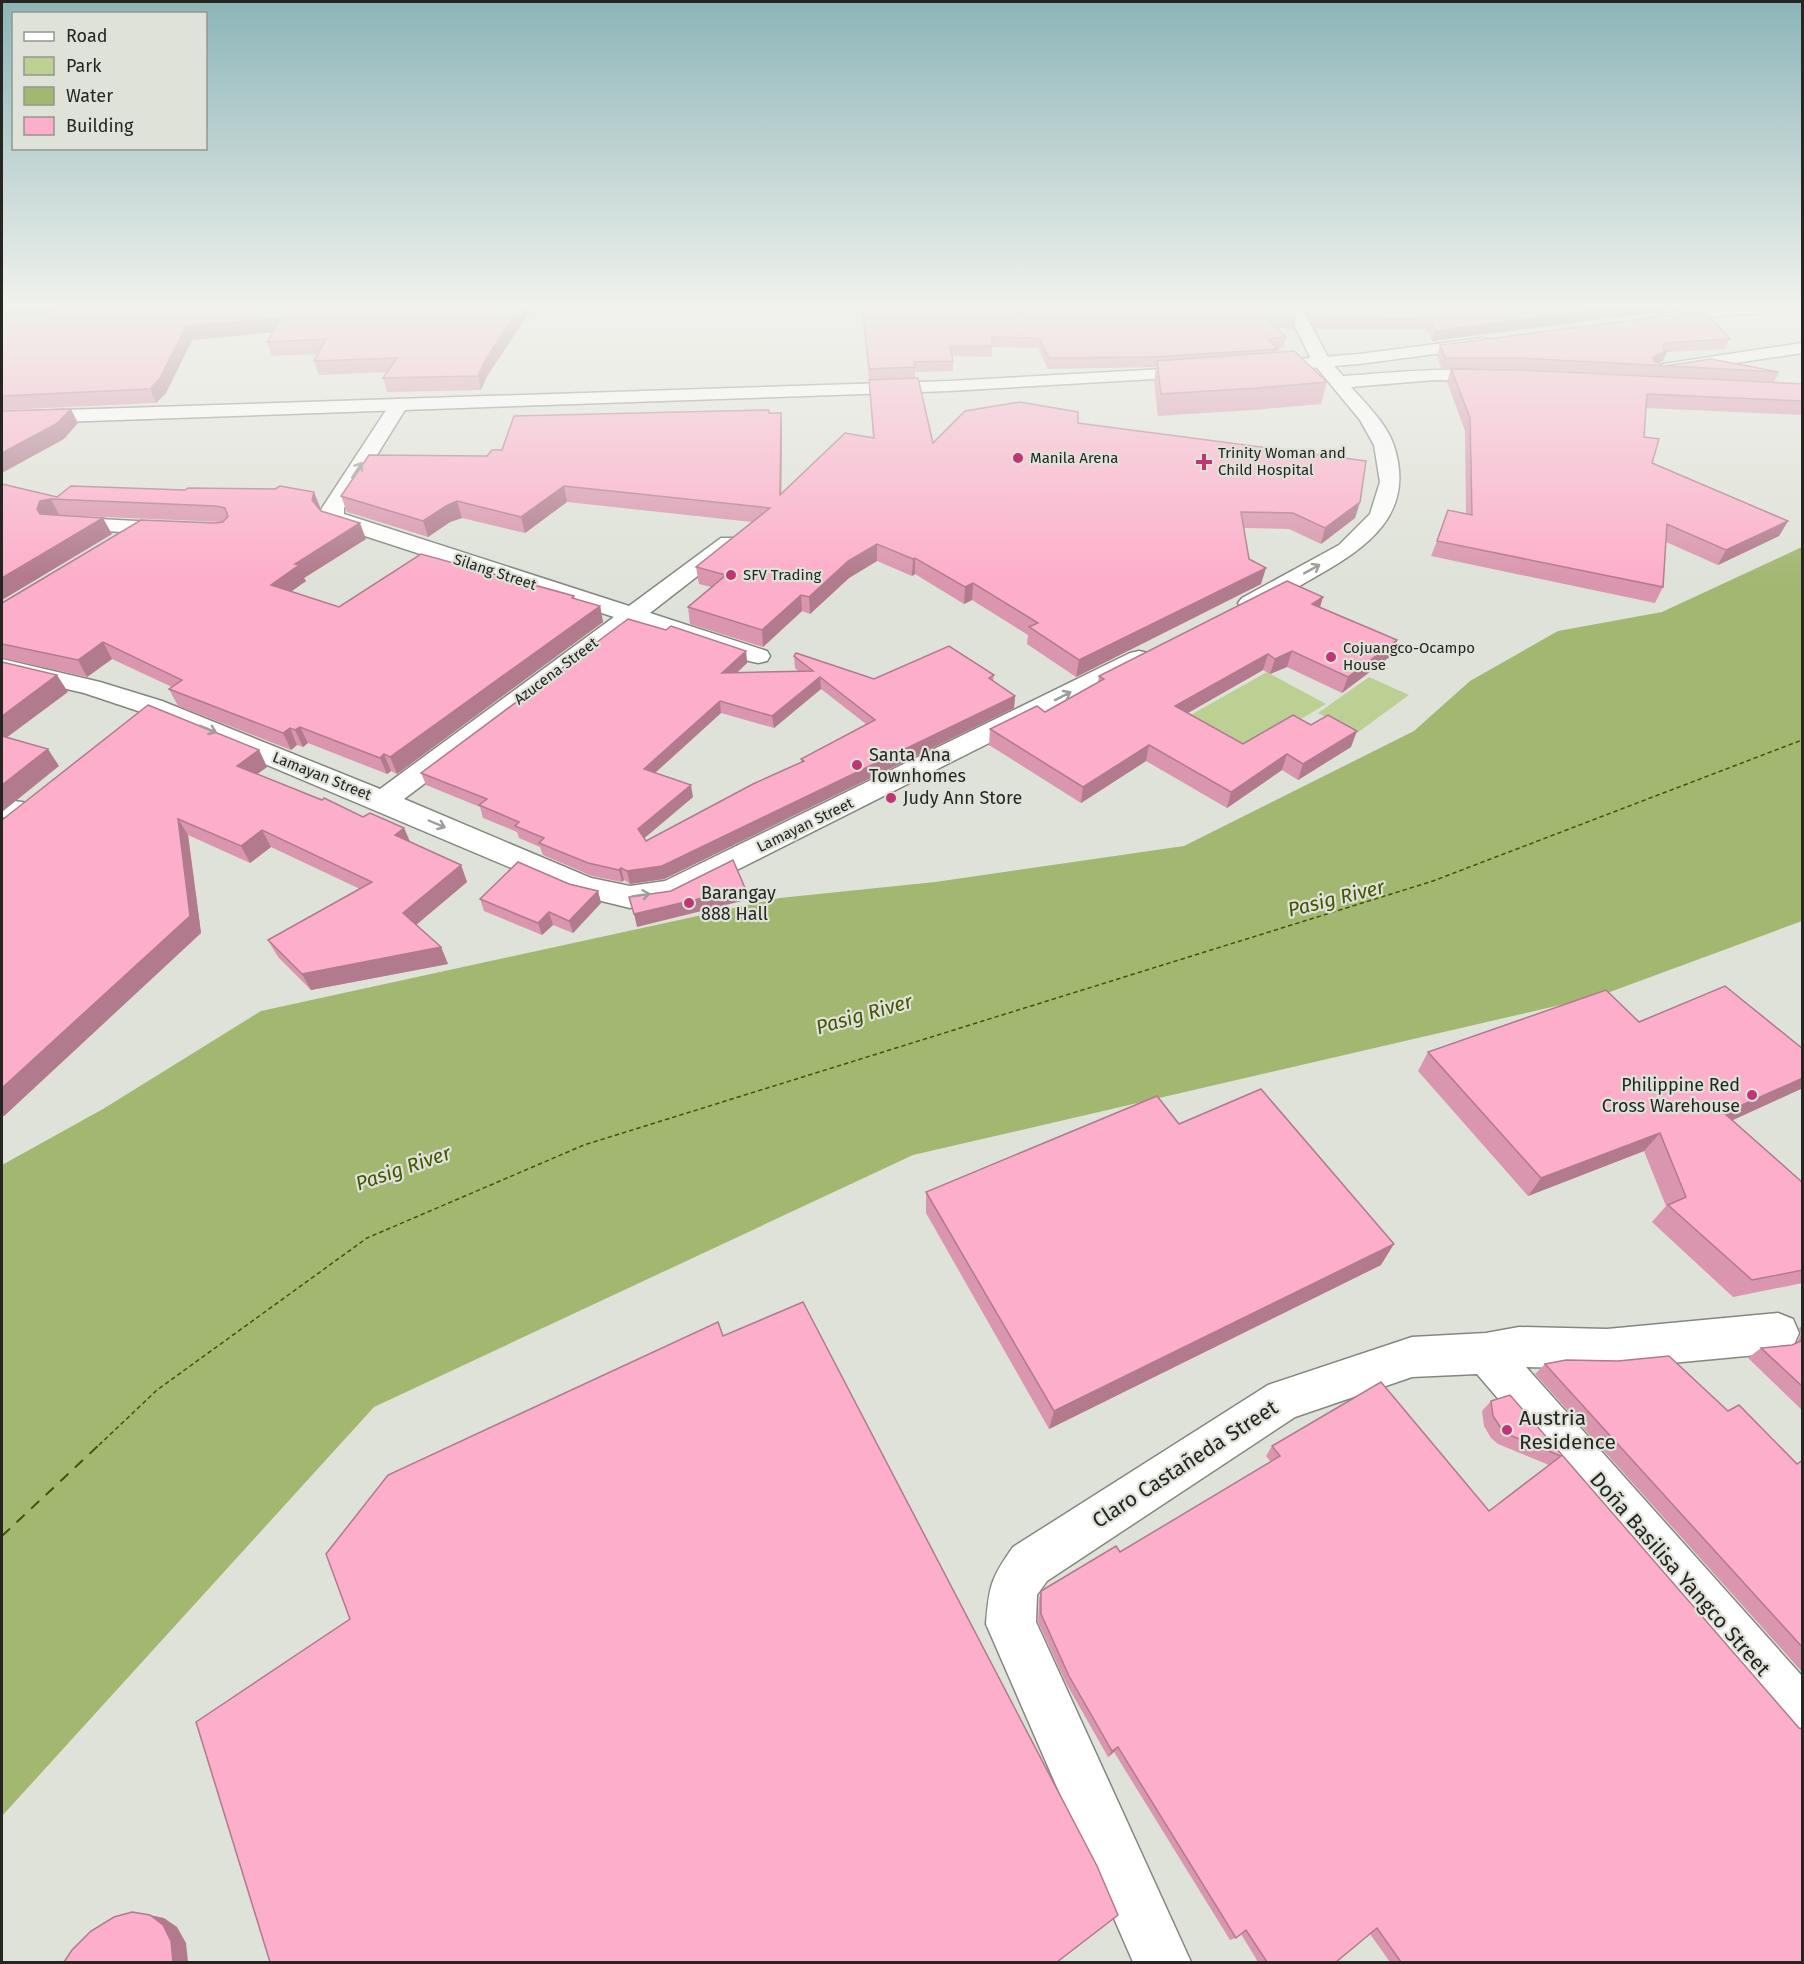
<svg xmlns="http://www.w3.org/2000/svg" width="1804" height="1964" viewBox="0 0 1804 1964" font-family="'Fira Sans',sans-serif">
  <rect width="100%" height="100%" fill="#dfe2d8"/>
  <g fill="#bdd094">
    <path d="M1267,672L1326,704L1239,756L1180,721Z"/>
    <path d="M1369,677L1409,695L1357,733L1318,713Z"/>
  </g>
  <path fill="#a2b770" d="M1802,547V921L1599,996L913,1155L374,1407L2,1816V1165L103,1109L261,1011L780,898L935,882L1184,846L1414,731L1470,681L1558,631L1662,612Z"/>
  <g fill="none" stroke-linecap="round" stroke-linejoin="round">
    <path stroke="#450" stroke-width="1.5" stroke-dasharray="4.5 3" stroke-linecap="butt" d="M99,1445L157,1390L367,1238L584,1145L1433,881L1802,740"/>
    <path stroke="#450" stroke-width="2" stroke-dasharray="11 9" stroke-linecap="butt" d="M2,1536L100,1444"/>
    <g stroke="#84877d" stroke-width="3">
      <g id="minor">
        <path d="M1284,304H1300L1330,361L1343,376C1365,375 1493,362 1503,376L1494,381L1434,380L1351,387C1366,404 1387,424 1394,446C1416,514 1367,548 1315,577C1295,588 1273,604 1250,610L1242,608L1238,603L1242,598L1339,545L1370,514L1380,482L1374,445L1360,420L1313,363Z"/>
        <path d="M1802,343V353L1598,384L1589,379L1598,374Z"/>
        <path d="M399,399L408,405L344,508V514L629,606L721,538H737L740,543L650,613L767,651L770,656L767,661L758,663L749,661L636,624L404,799L591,878L630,886L665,881L1130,653L1139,651L1148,653L1151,658L1148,663L683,897L630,908L573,894L144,713L84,693L2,674V659L100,682L162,701L380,789L614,617L328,524L320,514L322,508L392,401Z"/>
        <path d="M61,517L174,523L182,524L185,529L182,534L174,535L53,528L50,523L53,518Z"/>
        <path d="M2,799L34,804L38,811L34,818L24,820L2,817Z"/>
        <path d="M1778,1313L1793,1319L1799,1333L1793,1347L1778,1353L1607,1369L1526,1367L1802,1676V1740L1784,1732L1477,1374L1412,1377L1295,1417L1047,1581L1037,1595L1036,1622L1191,1962H1133L986,1624C989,1586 991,1578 1013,1547L1268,1385L1412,1337L1486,1333L1519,1327L1607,1329Z"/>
      </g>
    </g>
    <g stroke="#84877d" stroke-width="3">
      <g id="secondary">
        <path d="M1802,304V311L1727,315L1661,324L1653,319L1661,314L1727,305Z"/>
        <path d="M1482,338L1488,339L1490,343L1488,347L1359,364L1262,372L1253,367L1262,362L1359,354Z"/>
        <path d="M1199,367L1208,372L1205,376L949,391L2,424V412L949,381Z"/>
      </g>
    </g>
    <use href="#minor" fill="#fff" fill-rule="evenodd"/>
    <use href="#secondary" fill="#fff" fill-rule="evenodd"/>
  </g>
  <g fill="#da96ae" fill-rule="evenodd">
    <path d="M2,304H116L47,312L122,304H557L553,315L527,316L487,376L481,390L387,392L383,378L387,372L319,375L314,361L318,354L272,356L267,342L273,332L192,340L166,393L156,403L2,410Z"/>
    <path d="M862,304H1289L1296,318L1294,329L1276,328L1286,337L1283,348H1278L1277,353L1327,382L1321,404L1253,410L1158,416L1154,382L1156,367L1048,369L1038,348L992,347V357L952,356L953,361V371L915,372V378L933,443L1078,423L1360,502L1355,518L1321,544L1289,529L1244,528L1249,559L1261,584L1076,677L1027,644L1028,635L972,600L964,604L915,574L912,576L877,561L849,578L810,614L802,611L763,647L690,624L688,607L711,587L699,584L696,567L752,522L567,502L525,533L462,518L450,522L428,537L347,512L341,496L487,456L502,450L769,413L782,428L781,494L873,438L869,380Z"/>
    <path d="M1303,304H1690L1688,308L1432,341L1427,329H1316Z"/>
    <path d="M1730,339L1725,349L1667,352L1663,361L1658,363L1664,366L1779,372L1774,382L1517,369L1441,368L1437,355L1440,345Z"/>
    <path d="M1451,369L1803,384V415L1646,408L1644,437L1652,463L1788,521L1779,536L1718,565L1666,542L1663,587L1655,603L1431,556L1437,541L1466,514L1465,431L1447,382Z"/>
    <path d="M2,484L57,497L320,507L321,511L366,539L304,578L306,581L291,591L339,607L574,596L575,599L600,606L603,622L397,774L391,771L387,774L308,743L303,747L297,745L291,750L178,706L169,689L172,687L112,659L87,677L2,658V659V603L215,523L222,522L58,515L112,534L2,600Z"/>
    <path d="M1323,597L1320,607L1397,640L1392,655L1342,693L1287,667L1270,674L1263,670L1188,713L1243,744L1351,747L1298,780L1282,770L1227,808L1146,761L1081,803L989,745L990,729L1045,712L1098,682L1099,676Z"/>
    <path d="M666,630L746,651L747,663L737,673L798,671L795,668L794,656L874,679L994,675L993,681L1015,696L1014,708L664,879L630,884L624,880L622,882L592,876L543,855L540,847L519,838L517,832L483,818L480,807L426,785L421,773ZM821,689L866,724L801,759V762L646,841L644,838L693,797L655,773L721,713L774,728Z"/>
    <path d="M259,750L267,767L257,774L363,817L404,828L410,842L461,865L467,882L416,925L441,947L448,964L311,990L278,957L268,940L360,889L271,847L250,863L188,835L201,933L4,1116L2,1115V820Z"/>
    <path d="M569,884L598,891L601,903L573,933L553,925L542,935L484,911L480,899Z"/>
    <path d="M1639,1022L1803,1088L1732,1120L1803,1183V1283L1733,1297L1652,1222L1666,1206L1644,1151L1528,1196L1418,1071L1428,1052Z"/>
    <path d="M926,1192L1381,1265L1049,1429L926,1213Z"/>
    <path d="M1803,1325V1411L1748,1358L1761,1348L1792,1345L1797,1343L1801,1334L1799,1328Z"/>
    <path d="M1545,1364L1728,1411L1797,1464L1803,1460V1673L1535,1374Z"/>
    <path d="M1510,1395L1799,1728L1803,1962H1390L1370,1934L1336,1962H1258L1241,1934L1236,1938L1230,1940L1114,1752L1108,1757L1066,1683L1038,1622L1039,1599L1041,1591L1120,1552L1271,1462L1266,1456L1272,1446L1489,1511L1549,1465L1498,1444L1491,1438L1484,1426L1482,1411L1491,1401Z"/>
  </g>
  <g fill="#b17a8d">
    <path d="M2,304H116L2,317V320Z"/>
    <path d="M522,304H524L527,316L487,376L481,390L478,376L484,362Z"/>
    <path d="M551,304H557L553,315Z"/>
    <path d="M1642,304H1690L1688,308L1432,341L1435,331Z"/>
    <path d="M282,318L287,331L192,340L166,393L156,403L150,389L186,326Z"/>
    <path d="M1667,351L1663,361L1653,365V357Z"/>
    <path d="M71,409L78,423L64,439L2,473V453Z"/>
    <path d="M781,413L782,428L781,511L780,495Z"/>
    <path d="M564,486L567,502L525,533L521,517Z"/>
    <path d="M314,492L320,507L318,515L312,500Z"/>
    <path d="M51,499L59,515L46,524L37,509L40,501Z"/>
    <path d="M457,501L462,518L450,522L428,537L423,521L446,506Z"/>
    <path d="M1360,502L1355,518L1321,544L1325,528Z"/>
    <path d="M103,518L112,534L2,600V578Z"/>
    <path d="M1788,521L1779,536L1718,565L1726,550Z"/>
    <path d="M360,523L366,539L304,578L306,581L278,601L271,585L295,564Z"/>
    <path d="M877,544V561L849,578L810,614L809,597L848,561Z"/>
    <path d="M915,558V574L912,576L913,559Z"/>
    <path d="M1266,568L1261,584L1076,677L1079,660Z"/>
    <path d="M973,583L972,600L964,604L965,587Z"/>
    <path d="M801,595L802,611L763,647L762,630Z"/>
    <path d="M1323,597L1318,613L1312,604Z"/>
    <path d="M600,606L603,622L397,774L390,757Z"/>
    <path d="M1397,640L1392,655L1342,693L1348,677Z"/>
    <path d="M103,642L112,659L87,677L78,660Z"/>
    <path d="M746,651L747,663L723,685L722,673Z"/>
    <path d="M1292,651L1287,667L1270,674L1275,659Z"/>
    <path d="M1268,654L1263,670L1172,722L1175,706Z"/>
    <path d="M57,675L68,692L2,741V716Z"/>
    <path d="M820,677L821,689L774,728L772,716Z"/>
    <path d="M1015,696L1014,708L664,879L630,884L627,871Z"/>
    <path d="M720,701L721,713L646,781L644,769Z"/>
    <path d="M300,727L308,743L303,747L295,730Z"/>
    <path d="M290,728L297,745L291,750L283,733Z"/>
    <path d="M1357,731L1351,747L1298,780L1303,764Z"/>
    <path d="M1149,745L1146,761L1081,803L1083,787Z"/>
    <path d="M48,749L59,766L2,812V785Z"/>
    <path d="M259,750L267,767L245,783L237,766Z"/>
    <path d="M384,754L391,771L387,774L380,758Z"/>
    <path d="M1287,754L1282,770L1227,808L1231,792Z"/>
    <path d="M691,785L693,797L641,841L638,829Z"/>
    <path d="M178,819L188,835L201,933L4,1116L2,1113V1088Z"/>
    <path d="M404,828L411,844L395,835Z"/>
    <path d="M262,830L271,847L250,863L241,846Z"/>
    <path d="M461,865L467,882L410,930L403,913Z"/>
    <path d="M621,868L624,880L622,882L619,870Z"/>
    <path d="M745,888L746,900L637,927L634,914Z"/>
    <path d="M598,891L601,903L573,933L569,921Z"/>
    <path d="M549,912L553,925L542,935L538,923Z"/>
    <path d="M441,947L448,964L311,990L302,974Z"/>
    <path d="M1803,1078V1088L1707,1132L1724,1113Z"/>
    <path d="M1660,1133L1644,1151L1528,1196L1541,1178Z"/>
    <path d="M1394,1244L1381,1265L1049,1429L1054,1411Z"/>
    <path d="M1118,1747L1114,1752L1108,1757L1112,1751Z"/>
    <path d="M150,1915L164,1918L177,1927L186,1943L188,1962H173Z"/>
  </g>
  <g fill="#fdaeca" stroke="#b17a8d" stroke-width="1.5" fill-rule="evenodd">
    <path d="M122,304H522L484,362L478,376L383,378L397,358L314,361L326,339L267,342L282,318L186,326L160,378L150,389L2,396V316Z"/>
    <path d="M862,304H1289L1296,318H1265L1286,337L1268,339L1278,349L1154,357L1049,358L1039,338L992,337V346H950L953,361L914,362L915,367L869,369Z"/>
    <path d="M1310,304H1642L1435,331L1430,319L1318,318Z"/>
    <path d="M1704,311L1730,339L1664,343L1663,350L1667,351L1653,357L1654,361L1664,366L1711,359L1779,372L1521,358H1445L1440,345Z"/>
    <path d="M1294,351L1327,382L1258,388L1161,394L1157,361Z"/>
    <path d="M1451,369L1522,370L1803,384V401L1647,394L1644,437L1659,439L1652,463L1788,521L1726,550L1667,524L1663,587L1437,541L1448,510L1472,515L1470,418Z"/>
    <path d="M918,378L933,443L965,411L1020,402L1078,412V423L1366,461L1360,502L1325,528L1293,513L1241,512L1249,559L1266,568L1079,660L1029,627L1038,623L973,583L965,587L915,558L913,559L877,544L848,561L809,597L801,595L762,630L688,607L726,575L696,567L770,508L564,486L521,517L457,501L446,506L423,521L341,496L369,455L487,456L492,450H502L514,416L769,410V413H781L780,495L845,433L874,438L869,380Z"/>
    <path d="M71,409L56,424L2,453V411Z"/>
    <path d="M2,484L57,497L71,486L185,490L188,488L275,489L280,486L314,492L312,500L321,511L360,523L295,564L299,565L271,585L339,607L421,554L574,596L572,598L600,606L390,757L384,754L380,758L300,727L295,730L290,728L283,733L169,689L182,680L103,642L78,660L2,644V603L141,520L215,523L223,522L228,516L225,508L215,506L51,499L40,501L37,509L40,514L103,518L2,578Z"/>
    <path d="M1287,581L1323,597L1312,604L1397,640L1348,677L1292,651L1275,659L1268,654L1175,706L1243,744L1293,715L1311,725L1328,715L1357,731L1303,764L1287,754L1231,792L1149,745L1083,787L990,729L1037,706L1045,712L1104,679L1099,676Z"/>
    <path d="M628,619L666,630L671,626L746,651L722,673L813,671L794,656L796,653L874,679L949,646L994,675L989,678L1015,696L662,866L627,871L621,868L619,870L588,863L539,843L544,838L515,826L519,822L479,805L487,799L421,773ZM820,677L875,720L801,759L804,761L753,784L646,841L638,829L691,785L644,769L720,701L772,716Z"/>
    <path d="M2,662L57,675L2,716Z"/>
    <path d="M148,705L259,750L237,766L322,800L324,798L363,817L370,813L404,828L395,835L461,865L403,913L441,947L302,974L268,940L372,882L262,830L241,846L178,819L190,916L2,1088V820Z"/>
    <path d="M2,736L48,749L2,785Z"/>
    <path d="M733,860L745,888L634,914L629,897L671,891Z"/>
    <path d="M518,862L569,884L598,891L569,921L549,912L538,923L480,899Z"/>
    <path d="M1725,986L1803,1049V1078L1724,1113L1803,1183V1270L1752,1280L1668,1205L1686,1197L1660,1133L1541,1178L1428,1052L1606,990L1639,1022Z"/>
    <path d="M1261,1089L1394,1244L1054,1411L926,1192L1157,1096L1179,1124Z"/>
    <path d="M803,1302L1097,1866L1118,1915L1057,1962H270L196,1722L350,1619L326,1554L388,1475L718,1322L723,1336Z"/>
    <path d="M1803,1340V1387L1761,1348L1792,1345Z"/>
    <path d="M1669,1356L1728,1411L1739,1405L1797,1464L1803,1460V1648L1545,1364L1566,1360L1618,1361Z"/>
    <path d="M1381,1382L1489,1511L1561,1456L1507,1434L1501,1428L1493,1416L1491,1401L1510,1395L1799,1728L1803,1729V1962H1401L1377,1928L1336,1962H1267L1246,1930L1236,1938L1118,1747L1112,1751L1069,1676L1041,1614V1591L1116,1546L1120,1552L1280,1456L1272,1446Z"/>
    <path d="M132,1912L150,1915L163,1925L171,1941L173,1962H64L72,1950L91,1931L114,1917Z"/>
  </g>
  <defs><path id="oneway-shaft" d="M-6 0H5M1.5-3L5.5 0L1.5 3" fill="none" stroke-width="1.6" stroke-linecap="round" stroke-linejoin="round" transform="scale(1.5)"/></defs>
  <g stroke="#9d9d9c">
    <use href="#oneway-shaft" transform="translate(357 470) rotate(-57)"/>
    <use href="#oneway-shaft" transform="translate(1312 569) rotate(-29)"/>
    <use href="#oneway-shaft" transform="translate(1063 696) rotate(-27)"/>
    <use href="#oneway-shaft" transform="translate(208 729) rotate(22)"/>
    <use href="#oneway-shaft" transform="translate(437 824) rotate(23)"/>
    <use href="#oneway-shaft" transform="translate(641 895) rotate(-9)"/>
  </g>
  <linearGradient id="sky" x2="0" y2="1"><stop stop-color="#8cb5b8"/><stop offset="0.53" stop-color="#f1f2ed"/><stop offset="1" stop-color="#f1f2ed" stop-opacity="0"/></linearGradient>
  <rect width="1804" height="579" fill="url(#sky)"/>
  <g fill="#be3676" stroke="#dfe2d8" stroke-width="2">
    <circle cx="1018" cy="458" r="6"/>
    <path d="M1201 453h6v6h6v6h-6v6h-6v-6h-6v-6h6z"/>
    <circle cx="731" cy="575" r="6"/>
    <circle cx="1331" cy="657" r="6"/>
    <circle cx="857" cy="765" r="6"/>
    <circle cx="891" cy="798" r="6"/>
    <circle cx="689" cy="903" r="6"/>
    <circle cx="1752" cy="1095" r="6"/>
    <circle cx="1507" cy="1430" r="6"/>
  </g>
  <g text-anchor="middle" stroke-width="4.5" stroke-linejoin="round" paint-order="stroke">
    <g font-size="15" fill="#252622" stroke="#dfe2d8" text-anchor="start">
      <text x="1218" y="458">Trinity Woman and<tspan x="1218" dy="17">Child Hospital</tspan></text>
      <text x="1030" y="463">Manila Arena</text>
      <text x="743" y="580">SFV Trading</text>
      <text x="1343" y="653">Cojuangco-Ocampo<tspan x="1343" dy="17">House</tspan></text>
    </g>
    <g font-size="15" fill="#252622" stroke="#dfe2d8">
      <text transform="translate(495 572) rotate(18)" y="5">Silang Street</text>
      <text transform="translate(556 671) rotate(-37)" y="5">Azucena Street</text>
      <text transform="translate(322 776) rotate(22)" y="5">Lamayan Street</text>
      <text transform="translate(805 825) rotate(-26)" y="5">Lamayan Street</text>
    </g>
    <g font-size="18" fill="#252622" stroke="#dfe2d8" text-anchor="start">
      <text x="869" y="761">Santa Ana<tspan x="869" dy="21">Townhomes</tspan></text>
      <text x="903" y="804">Judy Ann Store</text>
      <text x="701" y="899">Barangay<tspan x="701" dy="21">888 Hall</tspan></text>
      <text x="1740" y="1091" text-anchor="end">Philippine Red<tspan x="1740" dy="21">Cross Warehouse</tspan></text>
    </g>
    <g font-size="20" font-style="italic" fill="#450" stroke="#dfe2d8">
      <text transform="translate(1336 898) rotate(-14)" y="7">Pasig River</text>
      <text transform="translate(864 1014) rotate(-16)" y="7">Pasig River</text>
      <text transform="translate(403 1168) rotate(-19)" y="7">Pasig River</text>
    </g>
    <g font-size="21" fill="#252622" stroke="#dfe2d8" text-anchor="start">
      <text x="1519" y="1425">Austria<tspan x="1519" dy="24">Residence</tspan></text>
    </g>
    <g font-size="21" fill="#252622" stroke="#dfe2d8">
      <text transform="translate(1185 1464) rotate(-33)" y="7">Claro Castañeda Street</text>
      <text transform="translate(1680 1574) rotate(49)" y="7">Doña Basilisa Yangco Street</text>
    </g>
  </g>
  <rect width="1804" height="1964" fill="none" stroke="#252622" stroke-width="6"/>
  <rect x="12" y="12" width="195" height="138" fill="#dfe2d8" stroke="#95978f" stroke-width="1.5"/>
  <rect x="24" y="32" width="30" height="9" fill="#ffffff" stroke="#95978f" stroke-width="1.5"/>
  <text x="66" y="42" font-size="18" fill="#252622">Road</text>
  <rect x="24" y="57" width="30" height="18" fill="#bdd094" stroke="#95978f" stroke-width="1.5"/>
  <text x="66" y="72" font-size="18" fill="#252622">Park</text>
  <rect x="24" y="87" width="30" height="18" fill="#a2b770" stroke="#95978f" stroke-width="1.5"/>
  <text x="66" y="102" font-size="18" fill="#252622">Water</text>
  <rect x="24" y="117" width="30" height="18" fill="#fdaeca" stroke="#95978f" stroke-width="1.5"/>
  <text x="66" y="132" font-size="18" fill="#252622">Building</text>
</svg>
